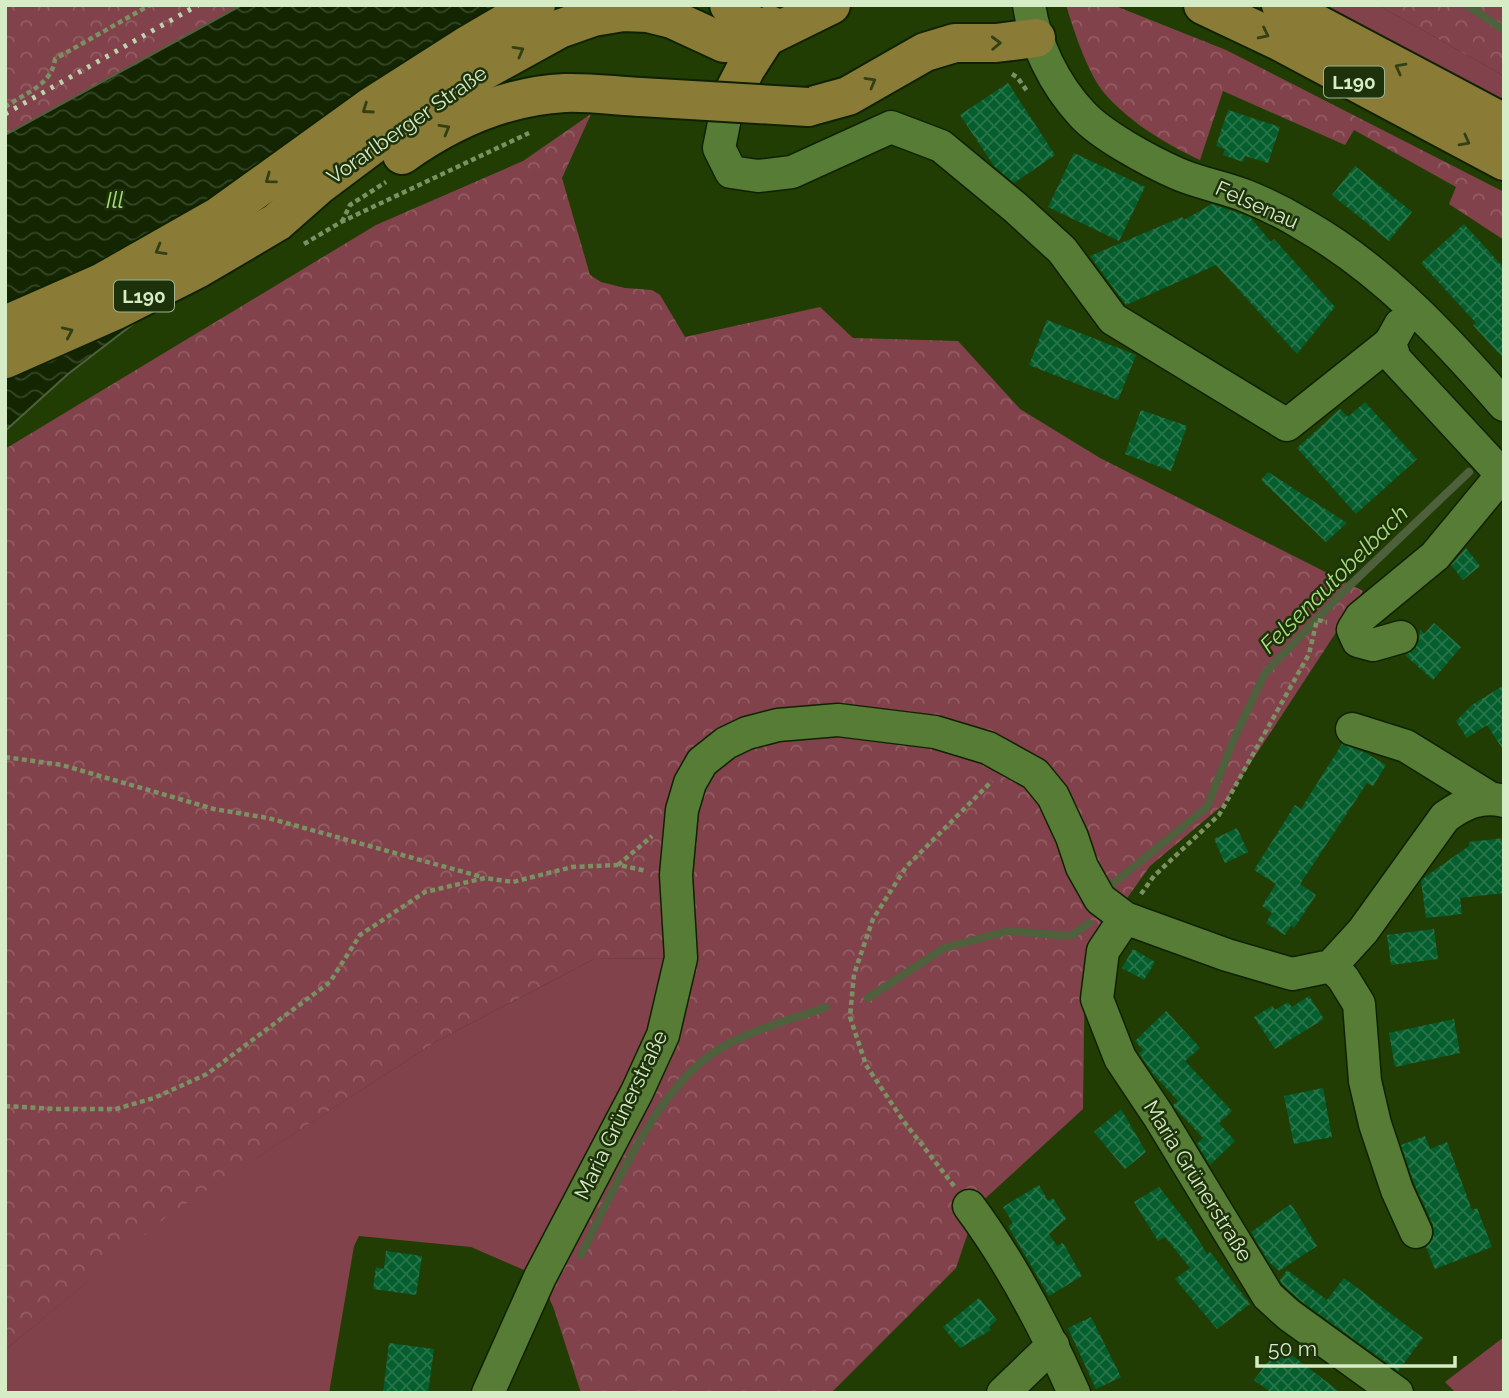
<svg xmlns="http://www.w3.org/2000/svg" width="1509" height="1398" viewBox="0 0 1509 1398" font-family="Raleway,sans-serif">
  <defs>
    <pattern id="forest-crowns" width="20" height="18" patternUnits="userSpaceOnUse" patternTransform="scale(1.75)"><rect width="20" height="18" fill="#82424b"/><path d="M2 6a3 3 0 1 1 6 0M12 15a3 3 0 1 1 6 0" fill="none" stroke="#935d63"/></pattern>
    <pattern id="water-waves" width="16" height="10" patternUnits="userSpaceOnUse" patternTransform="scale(1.75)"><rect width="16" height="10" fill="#132601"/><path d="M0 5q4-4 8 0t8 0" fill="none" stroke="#354625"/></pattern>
    <pattern id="building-cross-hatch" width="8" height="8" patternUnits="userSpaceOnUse" patternTransform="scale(1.75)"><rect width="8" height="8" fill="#055e2e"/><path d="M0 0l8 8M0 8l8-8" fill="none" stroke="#29754b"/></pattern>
  </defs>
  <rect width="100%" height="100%" fill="#223d04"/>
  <g fill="#82424b">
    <path d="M1320,5H1378L1504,76V104Z"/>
    <path d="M681,958L540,1277L471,1247L359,1236L354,1246L329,1393H5V1350L169,1214L437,1041L594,959Z"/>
    <path d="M1504,1337V1393H1456L1445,1382Z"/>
  </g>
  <g fill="url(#forest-crowns)">
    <path d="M5,5H242L5,135Z"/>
    <path d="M1066,5H1113L1226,50L1504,192V240L1449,204L1456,187L1354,130L1345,145L1223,91L1200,160C1166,144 1131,123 1106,95C1088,75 1074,31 1066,5Z"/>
    <path d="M1378,5H1504V76Z"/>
    <path d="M591,114L562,178L590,275L601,282L625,288L652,290L660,295L685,337L820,307L853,338L958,341L1020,409L1100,458L1363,591L1223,805L1150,866L1085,957L1083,1109L977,1206L956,1268L831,1393H581L554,1309L540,1277L681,958L594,959L437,1041L170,1214L5,1350V449L376,225L523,161Z"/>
  </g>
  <path fill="url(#water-waves)" stroke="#4e613c" stroke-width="2" d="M242,5H549L68,374L5,431V135Z"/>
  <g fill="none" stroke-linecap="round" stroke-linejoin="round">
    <g stroke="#4e613c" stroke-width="8">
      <path d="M1467,5L1504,30"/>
      <path d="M1114,883L1207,807L1233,741L1265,673L1343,592L1469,472"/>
      <path d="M868,998L944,948L1008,931L1071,936L1089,923"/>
      <path d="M581,1255C614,1190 657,1085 721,1048C750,1030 794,1019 826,1007"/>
    </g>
  </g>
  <g fill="url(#building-cross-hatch)">
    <path d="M1008,83L1055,155L1014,183L994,166L960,115Z"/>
    <path d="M1228,110L1280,127L1268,163L1245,156L1243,162L1223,155L1225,149L1216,146Z"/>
    <path d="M1074,153L1145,187L1119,241L1048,207Z"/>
    <path d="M1355,166L1412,212L1389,241L1332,195Z"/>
    <path d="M1212,204L1250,217L1271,242L1274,239L1335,307L1297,354L1216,265L1126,305L1090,256L1182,217L1184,220Z"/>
    <path d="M1464,224L1504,268V359L1473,325L1476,323L1421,263Z"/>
    <path d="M1047,320L1136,355L1118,400L1029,365Z"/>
    <path d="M1365,402L1417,459L1356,514L1297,448L1340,409L1348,417Z"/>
    <path d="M1141,410L1187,426L1171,471L1125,454Z"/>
    <path d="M1268,472L1347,523L1326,542L1261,480Z"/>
    <path d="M1466,548L1480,566L1463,580L1451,565Z"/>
    <path d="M1434,623L1461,647L1433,680L1405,655L1415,649L1419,641L1420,629L1424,634Z"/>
    <path d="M1504,685V751L1487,725L1467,738L1456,721L1472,705Z"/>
    <path d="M1342,744L1366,753L1386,765L1373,786L1367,783L1300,884L1316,895L1294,928L1291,925L1285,935L1266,923L1272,913L1262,906L1276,884L1254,870L1295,805L1301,809Z"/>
    <path d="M1237,828L1248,852L1225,863L1214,839Z"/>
    <path d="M1504,838V893L1460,898L1462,914L1426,918L1421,881L1425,877L1469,846V842Z"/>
    <path d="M1434,929L1438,959L1391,965L1387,935Z"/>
    <path d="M1133,949L1155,962L1144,980L1122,968Z"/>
    <path d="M1309,996L1324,1019L1275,1049L1254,1017L1272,1006L1275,1010L1288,1002L1292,1007Z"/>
    <path d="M1166,1011L1200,1048L1185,1061L1232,1111L1219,1123L1235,1141L1210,1165L1197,1144L1203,1138L1175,1108L1173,1105L1178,1101L1154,1075L1139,1053L1143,1050L1135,1041Z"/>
    <path d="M1454,1019L1460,1053L1395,1067L1389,1033Z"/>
    <path d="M1323,1088L1332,1137L1294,1144L1284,1096Z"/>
    <path d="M1121,1109L1146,1152L1125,1169L1094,1132Z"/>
    <path d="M1425,1136L1430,1149L1447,1142L1472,1210L1477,1208L1492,1247L1435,1269L1426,1247L1431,1242L1434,1234L1433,1225L1414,1183L1401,1145Z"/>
    <path d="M1039,1185L1048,1201L1053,1198L1066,1219L1049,1234L1057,1246L1063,1243L1082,1276L1049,1296L1008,1226L1013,1223L1003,1207Z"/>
    <path d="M1159,1187L1191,1228L1207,1254L1210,1252L1250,1304L1217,1329L1175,1279L1190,1268L1165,1237L1158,1241L1134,1202Z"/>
    <path d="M1291,1204L1317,1246L1279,1271L1268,1261L1251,1232Z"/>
    <path d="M386,1251L422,1256L416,1295L373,1289L376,1267L384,1269Z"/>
    <path d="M1287,1270L1327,1300L1344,1278L1423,1338L1398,1371L1301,1301L1282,1284L1280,1280Z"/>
    <path d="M979,1298L997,1320L989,1327L991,1330L960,1348L943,1327Z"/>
    <path d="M1091,1317L1121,1377L1096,1389L1068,1328Z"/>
    <path d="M389,1343L434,1349L428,1393H383Z"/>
    <path d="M1280,1346L1341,1393H1272L1254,1380Z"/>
  </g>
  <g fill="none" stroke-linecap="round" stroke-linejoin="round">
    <g stroke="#0f2200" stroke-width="35">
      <g id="minor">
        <path d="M1029,5C1035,44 1054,84 1082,114C1101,135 1149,161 1176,173C1198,183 1223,187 1246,196C1266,204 1286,214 1304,225C1383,270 1445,337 1504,405"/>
        <path d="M728,103L719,148L731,172L758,176L792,172L891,127L941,146L1016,208L1062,250L1113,319L1287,425L1390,343"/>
        <path d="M1400,325L1390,343L1395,359L1504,477"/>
        <path d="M1401,637L1373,645L1358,641L1353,630L1361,617L1435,556L1502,475"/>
        <path d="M1352,729L1406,746L1490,798"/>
        <path d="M1125,918L1103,951L1097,999L1120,1058L1158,1115L1268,1296L1289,1315L1397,1393"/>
        <path d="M1331,966L1343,978L1359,1004L1365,1081L1375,1124L1397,1190L1416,1232"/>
        <path d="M969,1206C1012,1264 1045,1327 1074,1393"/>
        <path d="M488,1393L540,1277L637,1092L663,1035L681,958L676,875L682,810L690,783L702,762L726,743L747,733L778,725L838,720L935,732L988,748L1035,774L1053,796L1072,837L1082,867L1100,899L1125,918L1227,955L1292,974L1331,966L1363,931L1445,817C1463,804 1481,795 1504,801"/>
        <path d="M1003,1393L1053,1345"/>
      </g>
    </g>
    <g stroke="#0f2200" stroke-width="42">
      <g id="major">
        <path d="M729,5L766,37"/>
        <path d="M1203,5L1277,40L1504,161"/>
        <path d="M1281,5L1504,123"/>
        <path d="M728,103L746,68L766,37L770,25"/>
        <path d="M808,107L848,96L925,52L955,43H996L1036,38"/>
        <path d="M402,155C451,120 505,96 565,93C590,92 616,96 641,97"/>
        <path d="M5,325L101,283L219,216L372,106L466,46L536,5"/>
        <path d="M5,359L116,310L199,268L277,222L319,185L379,140L483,71L559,29L593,17L623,12L648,13L672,19L724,43H744L766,37L831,5"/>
      </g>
    </g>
    <g stroke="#7a9263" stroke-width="4.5" stroke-dasharray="5 3.5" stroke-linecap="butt">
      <path d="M1012,74L1017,77L1027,91"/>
      <path d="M5,107C25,93 52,85 55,59L150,5"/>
      <path d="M342,222L350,205L386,182"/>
      <path d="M304,244L341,222L529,133"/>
      <path d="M5,757L62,765L214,809L268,818L482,877"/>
      <path d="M618,865L652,836"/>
      <path d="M1141,894L1154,876L1219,815L1309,654L1317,620L1327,622"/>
      <path d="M5,1106L57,1109H116L154,1098L207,1074L330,982L360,935L425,892L485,878L513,882L572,867L618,865L647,871"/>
      <path d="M954,1186L902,1119L866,1065L850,1017L854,974L873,919L906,867L992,781"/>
    </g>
    <use href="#minor" stroke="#567c35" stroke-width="32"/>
    <use href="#major" stroke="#8a7c36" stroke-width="38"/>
    <path stroke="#bcd3ab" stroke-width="5" stroke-dasharray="3.5 7" stroke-linecap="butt" d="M5,114L198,5"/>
    <g stroke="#0f2200" stroke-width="42" stroke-linecap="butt">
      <path id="major-bridge" d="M641,97L808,107"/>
    </g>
    <use href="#major-bridge" stroke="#8a7c36" stroke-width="38"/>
  </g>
  <defs><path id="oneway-chevron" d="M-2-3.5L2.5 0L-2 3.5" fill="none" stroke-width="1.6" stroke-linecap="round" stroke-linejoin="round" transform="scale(1.75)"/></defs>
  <g stroke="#334014">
    <use href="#oneway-chevron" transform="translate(1264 34) rotate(26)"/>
    <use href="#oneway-chevron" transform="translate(996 43) rotate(-2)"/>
    <use href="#oneway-chevron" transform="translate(519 51) rotate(-29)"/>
    <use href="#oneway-chevron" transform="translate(1400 68) rotate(-152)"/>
    <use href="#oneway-chevron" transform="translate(871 82) rotate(-30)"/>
    <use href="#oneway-chevron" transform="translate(367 109) rotate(145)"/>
    <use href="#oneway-chevron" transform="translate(445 129) rotate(-30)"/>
    <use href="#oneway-chevron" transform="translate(1465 141) rotate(28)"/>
    <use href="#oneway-chevron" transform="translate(270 179) rotate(144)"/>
    <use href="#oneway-chevron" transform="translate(160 250) rotate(150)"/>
    <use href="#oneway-chevron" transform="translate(68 332) rotate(-24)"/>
  </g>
  <g text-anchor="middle" stroke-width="5" stroke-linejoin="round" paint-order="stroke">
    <g fill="#1d310b" stroke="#9eb48f" stroke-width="2">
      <rect x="1324" y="66.5" width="60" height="31" rx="5"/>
      <rect x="114" y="280.5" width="60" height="31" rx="5"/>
    </g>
    <g font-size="19" font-weight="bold" fill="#d6ecc7">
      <text x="1354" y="89">L190</text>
      <text x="144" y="303">L190</text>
    </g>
    <g font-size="21" fill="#d6ecc7" stroke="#1d310b">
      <text transform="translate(407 125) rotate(-35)" y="7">Vorarlberger Straße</text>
      <text transform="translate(1257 205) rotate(24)" y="7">Felsenau</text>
      <text transform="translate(621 1115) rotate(-64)" y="7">Maria Grünerstraße</text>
      <text transform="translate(1198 1181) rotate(58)" y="7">Maria Grünerstraße</text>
    </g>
    <g font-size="23" font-style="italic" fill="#a9df7c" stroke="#1d310b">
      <text x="115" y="208">Ill</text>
      <text transform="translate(1334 579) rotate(-45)" y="8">Felsenautobelbach</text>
    </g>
  </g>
  <rect width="1509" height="1398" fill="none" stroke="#d6ecc7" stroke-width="14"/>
  <path d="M1257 1356v10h198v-10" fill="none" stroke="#d6ecc7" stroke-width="3.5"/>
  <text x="1268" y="1356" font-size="21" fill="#d6ecc7" stroke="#1d310b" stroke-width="5" paint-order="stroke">50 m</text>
</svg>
